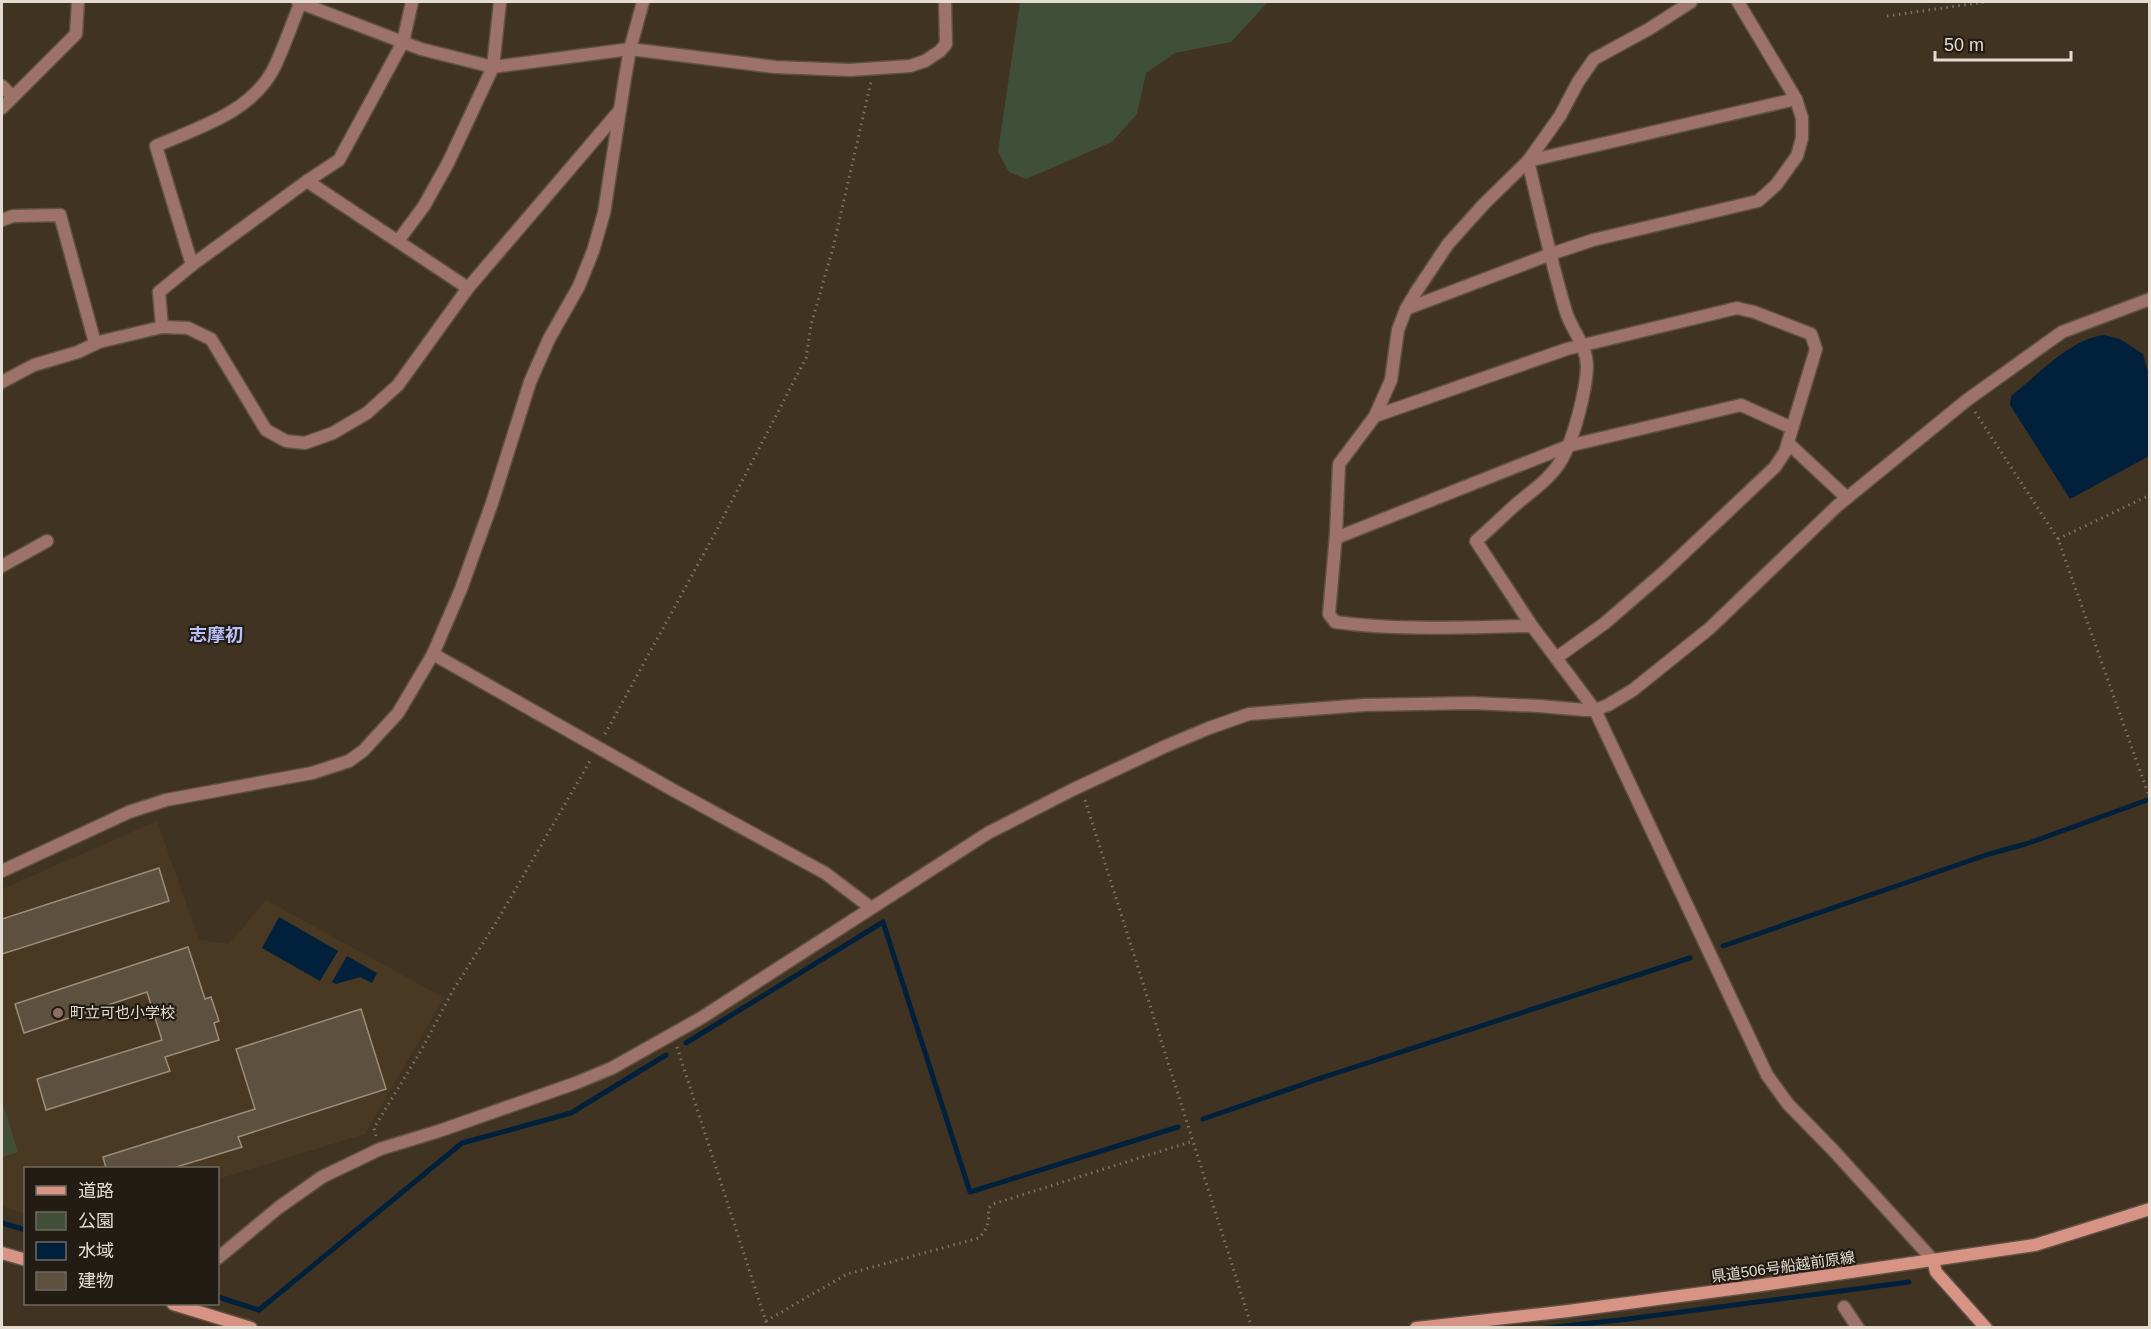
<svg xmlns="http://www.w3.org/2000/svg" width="2151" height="1329" viewBox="0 0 2151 1329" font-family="Helvetica,'Noto Sans JP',sans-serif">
  <rect width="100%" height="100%" fill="#403322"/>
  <path fill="#4a3922" d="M157,821L199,940L229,944L266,900L444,998L365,1134L218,1179V1168H26L25,1214L2,1206V889Z"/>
  <g fill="#404f37">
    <path d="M1020,2H1268L1231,42L1175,53L1146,73L1137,114L1112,142L1026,179L1009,172L998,152Z"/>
    <path d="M2,1101L18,1152L2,1157Z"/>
  </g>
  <g fill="#00203c">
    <path d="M2104,335L2120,339L2143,354L2149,376V456L2070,499L2010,405L2011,396C2038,375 2070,339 2104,335Z"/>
    <path d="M279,917L338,951L320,981L262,948Z"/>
    <path d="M347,956L377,973L372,983L360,977L336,984L332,982Z"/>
  </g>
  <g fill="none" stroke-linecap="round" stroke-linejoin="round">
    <g stroke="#00203c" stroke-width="5">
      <path d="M1723,946L1989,854L2026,844L2150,799"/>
      <path d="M686,1043L883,922L970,1192L1178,1127"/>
      <path d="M1203,1119L1324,1077L1690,958"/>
      <path d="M2,1223L26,1230"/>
      <path d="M218,1297L259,1310L462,1143L571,1113L666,1055"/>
      <path d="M1546,1328L1628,1319L1909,1282"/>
    </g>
  </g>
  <g fill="#5e503e" stroke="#9c8d79" stroke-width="1.5">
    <path d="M159,868L169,901L2,954V919Z"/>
    <path d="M188,947L205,999L211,997L219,1021L214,1023L219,1040L165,1057L170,1071L46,1110L37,1079L162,1040L147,992L24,1033L15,1004Z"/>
    <path d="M361,1009L386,1089L238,1137L242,1147L173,1168H106L103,1157L255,1109L236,1049Z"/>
  </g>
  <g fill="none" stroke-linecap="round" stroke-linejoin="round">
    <g stroke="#5e5142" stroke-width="15">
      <g id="street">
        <path d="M298,2L421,49L493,67L630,49L775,67L850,70L910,66L925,61L940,51L946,44L945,2"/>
        <path d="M301,2C292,23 285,45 275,66C253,112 199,127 156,146L192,265L307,181L468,288"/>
        <path d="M2,86L13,97"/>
        <path d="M2,108L76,34L78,2"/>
        <path d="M1528,161C1540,211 1551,262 1566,312C1572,331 1587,345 1587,367C1586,391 1574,438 1562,459C1550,480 1531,491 1513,507C1501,518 1489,530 1476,541L1532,626L1595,710L1767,1075L1788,1104L1833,1150L1933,1260"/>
        <path d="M1528,161L1796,99"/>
        <path d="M307,181L339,160L403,42L412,2"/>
        <path d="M2,220L13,216L60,215L95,343"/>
        <path d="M398,241L424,206L448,163L493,67L500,2"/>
        <path d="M1406,309L1551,254L1593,240L1758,201L1776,185L1797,156L1802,138V118L1796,99L1738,2"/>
        <path d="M162,327L159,292L192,265"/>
        <path d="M2,382L34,365L78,352L99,342L162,327L188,328L211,339L266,430L286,441L305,443L333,433L367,413L398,385L468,288L620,110"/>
        <path d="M1375,416L1567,349L1737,308L1754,312L1811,334L1816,349L1785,452L1775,467L1665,571L1605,623L1556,658"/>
        <path d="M1788,443L1847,498"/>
        <path d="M1336,538L1568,446L1741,405L1792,428"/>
        <path d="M2,566L47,541"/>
        <path d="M1532,626C1467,627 1400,631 1335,622L1329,614L1336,534L1339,464L1375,416L1391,380L1398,330L1406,309L1416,292L1448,244L1484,204L1528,161L1560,116L1578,82L1594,59L1649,29L1691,2"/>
        <path d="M433,654L673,790L825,873L870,907"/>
        <path d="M2,871L129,812L166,800L312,773L349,761L363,751L398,713L433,654L461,589L492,503L530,382L549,339L579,286L593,251L604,213L624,84L630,49L643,2"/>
        <path d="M218,1258L278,1208L322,1177L380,1149L439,1131L576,1083L612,1068L701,1018L988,833L1072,790L1166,746L1209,728L1249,714L1364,705L1472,703L1539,706L1585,710H1595L1608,705L1633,690L1710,628L1837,506L1967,400L2062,332L2150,299"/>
        <path d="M1844,1307L1858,1328"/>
      </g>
    </g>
    <g stroke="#5e5142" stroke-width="15">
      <g id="secondary">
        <path d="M2,1253L26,1260"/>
        <path d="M1933,1260L1936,1272L1986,1328"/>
        <path d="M173,1304L251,1328"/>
        <path d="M1416,1328L1568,1311L1762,1285L2035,1245L2150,1209"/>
      </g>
    </g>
    <g stroke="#7d7263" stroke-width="3" stroke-dasharray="1.5 4.5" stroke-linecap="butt">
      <path d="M1887,16L1985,2"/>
      <path d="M1975,412L2058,539L2150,799"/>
      <path d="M2058,539L2150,495"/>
      <path d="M605,734L713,537L806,358L811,325L833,248L871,82"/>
      <path d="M1085,800L1252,1328"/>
      <path d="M677,1047L768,1328"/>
      <path d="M376,1136L374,1128L422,1049L452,992L500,916L590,761"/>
      <path d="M766,1321L847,1274L979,1238C987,1229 990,1222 988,1209L993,1204L1193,1141"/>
    </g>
    <use href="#street" stroke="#9d7268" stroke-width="12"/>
    <use href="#secondary" stroke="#d79383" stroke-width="12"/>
  </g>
  <circle fill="#8d6e63" stroke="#221c14" stroke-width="2" cx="58" cy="1013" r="6"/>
  <g text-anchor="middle" stroke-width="4.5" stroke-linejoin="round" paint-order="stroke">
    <g font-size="15" fill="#e4dcd1" stroke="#221c14" text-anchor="start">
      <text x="70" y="1018">町立可也小学校</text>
    </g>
    <g font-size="15" fill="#e4dcd1" stroke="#221c14">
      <text transform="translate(1783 1267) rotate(-8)" y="5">県道506号船越前原線</text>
    </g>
    <g font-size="18" font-weight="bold" fill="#b8c1fa" stroke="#221c14">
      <text x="216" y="641">志摩初</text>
    </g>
  </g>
  <rect width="2151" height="1329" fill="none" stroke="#e4dcd1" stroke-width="6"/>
  <rect x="24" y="1167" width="195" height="138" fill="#221c14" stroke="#706960" stroke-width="1.5"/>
  <rect x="36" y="1186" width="30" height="9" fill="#d79383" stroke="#706960" stroke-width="1.5"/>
  <text x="78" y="1197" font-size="18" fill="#e4dcd1">道路</text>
  <rect x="36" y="1212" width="30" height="18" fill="#404f37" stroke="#706960" stroke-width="1.5"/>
  <text x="78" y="1227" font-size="18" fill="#e4dcd1">公園</text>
  <rect x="36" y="1242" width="30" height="18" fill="#00203c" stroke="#706960" stroke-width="1.5"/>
  <text x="78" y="1257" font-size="18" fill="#e4dcd1">水域</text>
  <rect x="36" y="1272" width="30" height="18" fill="#5e503e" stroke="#706960" stroke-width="1.5"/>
  <text x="78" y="1287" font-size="18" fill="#e4dcd1">建物</text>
  <path d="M1935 51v9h136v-9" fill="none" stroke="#e4dcd1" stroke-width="3"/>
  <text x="1944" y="51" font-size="18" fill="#e4dcd1" stroke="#221c14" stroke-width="4.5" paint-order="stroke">50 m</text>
</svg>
